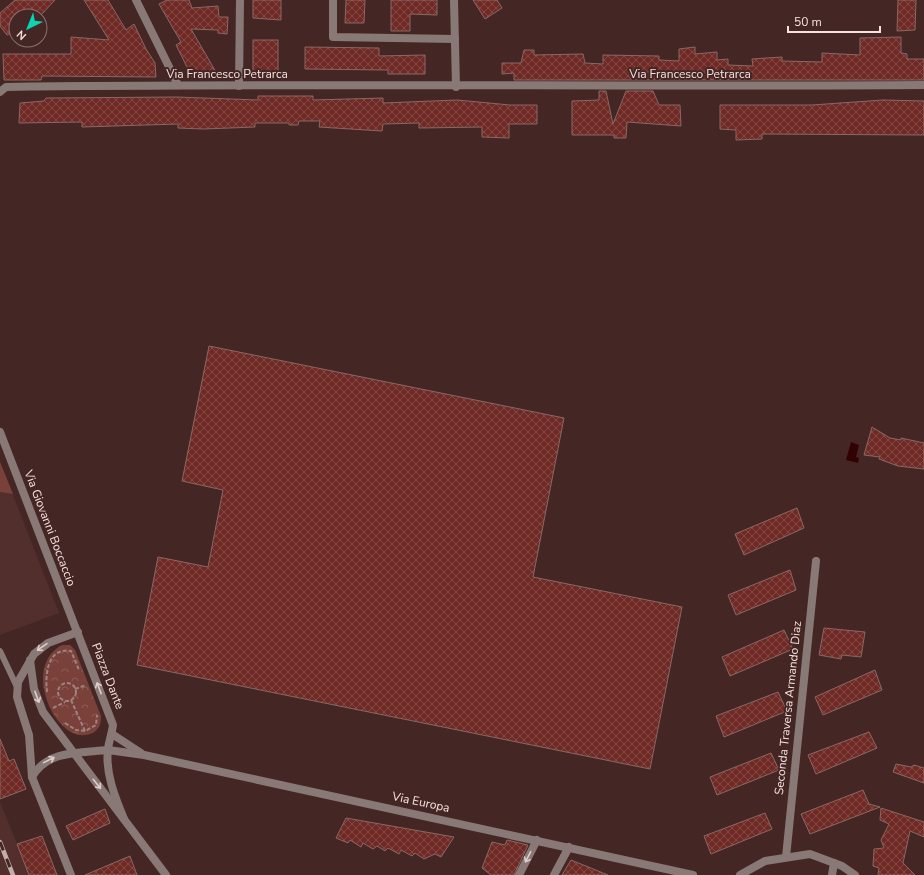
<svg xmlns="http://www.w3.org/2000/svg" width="924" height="875" viewBox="0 0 924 875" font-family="'Nunito Sans',sans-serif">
  <defs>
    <pattern id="forest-crowns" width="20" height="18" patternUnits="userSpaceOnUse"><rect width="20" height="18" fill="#7a403a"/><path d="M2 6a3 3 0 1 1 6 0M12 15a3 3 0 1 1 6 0" fill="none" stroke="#8e5b56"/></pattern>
    <pattern id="building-cross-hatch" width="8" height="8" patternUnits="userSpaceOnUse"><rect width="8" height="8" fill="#6f2a25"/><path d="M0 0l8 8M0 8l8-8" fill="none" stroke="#844944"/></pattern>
  </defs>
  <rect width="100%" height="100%" fill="#442724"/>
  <g fill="#522f2c">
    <path d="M0,462L59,613L0,635Z"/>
    <path d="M0,802L17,844L29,875H0Z"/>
  </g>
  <path fill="#7a403a" d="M0,462L13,494L0,492Z"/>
  <path fill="url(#forest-crowns)" d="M62,645H70L75,650L101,716C101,723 100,728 94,732C60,753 18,668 62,645Z"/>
  <path fill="#320102" d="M851,442L859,445L856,457L859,458L858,463L846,460Z"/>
  <g fill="url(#building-cross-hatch)" stroke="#896864">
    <path d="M15,0H55L40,16H16V31L7,35L0,26V13Z"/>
    <path d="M84,0H108L126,30L134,24L146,49L155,63L156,77L42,76L41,80H4L3,54H71V37L109,40Z"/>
    <path d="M167,0H189L192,8L218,6L219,17H228L227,34L218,33V30L191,29L220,79L192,77L176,45L181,42L159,4Z"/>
    <path d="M253,0H281V20L253,18Z"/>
    <path d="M346,0H365L364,23H345Z"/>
    <path d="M391,0H437V15L410,14V31H391Z"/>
    <path d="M473,0H497L502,8L485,19Z"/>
    <path d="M898,0H916L915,30L897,31Z"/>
    <path d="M901,37V53L907,54V59H924V80H514V73L502,74V63H521L524,50H534V55L583,54L585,63L603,64V55L659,56V60L679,61V49L695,47V54L717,52V60L728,59V65L753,66L752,59L782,57V61L822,62V53L860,55V38Z"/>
    <rect x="253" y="40" width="25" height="34"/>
    <path d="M305,47L379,48V56L425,55V74H388V70L305,69Z"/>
    <path d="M599,91H606L613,124L626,91H653L659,105H680L681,126L627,122L626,138H614V135H572V101L599,100Z"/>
    <path d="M258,96H313V100L383,98V103L457,100L510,105H537V124H509V138L482,137V127L419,128V123L383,124L382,131L319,127L320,121H299L298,125H289V123H255V127L203,129L178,128V124L82,127V122L19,123L20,103L44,101L46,98L177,97L258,100Z"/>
    <path d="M883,100L924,101V135L762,134V139L736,140V130L720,129V105H812Z"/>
    <path d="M209,346L564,418L533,577L682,607L650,769L137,665L158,557L208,567L223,490L182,481Z"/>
    <path d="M872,427L890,438L901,440V438L924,443V469L898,466L879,459L880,457L864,455Z"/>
    <path d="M797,508L804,528L744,555L735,534Z"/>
    <path d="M790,570L796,590L736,615L728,595Z"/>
    <path d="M824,628L865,632L861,657L842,655L841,659L819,655Z"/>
    <path d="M784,630L793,649L730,676L722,657Z"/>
    <path d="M875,670L882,690L823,715L815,697Z"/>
    <path d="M778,692L787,711L724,737L716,716Z"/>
    <path d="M869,732L877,748L816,774L808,755Z"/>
    <path d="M0,739L9,761L14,759L26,789L0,799Z"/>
    <path d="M771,753L779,770L717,795L710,777Z"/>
    <path d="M896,764L911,767L914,765L924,768V783L893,772Z"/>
    <path d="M863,790L869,804L880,807L810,834L801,814Z"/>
    <path d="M881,808L924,822V837L910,831L903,863L915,875H878L879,868L873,866L874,849L884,848L881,840L889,824L880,820Z"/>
    <path d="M105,809L110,823L73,840L66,826Z"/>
    <path d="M765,813L772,829L711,854L704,836Z"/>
    <path d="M346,818L454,837L441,857L435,854L424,859L415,853L412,856L401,850L399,854L388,848L385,851L377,846L373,849L363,843L361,847L350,840L348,843L336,838Z"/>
    <path d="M42,836L57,875H29L17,844Z"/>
    <path d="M507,840L528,845L514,875H491L482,868L492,842L505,845Z"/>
    <path d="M130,856L137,875H85Z"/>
    <path d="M571,860L608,875H562Z"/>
  </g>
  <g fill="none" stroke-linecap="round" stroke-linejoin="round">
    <g stroke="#9d8482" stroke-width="2" stroke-dasharray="4 2" stroke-linecap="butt">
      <circle cx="67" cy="692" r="9"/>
      <path d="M75,689L86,685"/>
      <path d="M47,692C45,675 47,647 71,651L79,670"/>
      <path d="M71,700L85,731L96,725L97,715"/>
      <path d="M53,708L65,702"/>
      <path d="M65,723L76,730L85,731"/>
    </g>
    <path stroke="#887976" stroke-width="6" d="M0,651L17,687"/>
    <g stroke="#887976" stroke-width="8">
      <path d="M136,0L178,85"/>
      <path d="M333,0V37L455,39"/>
      <path d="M454,0L456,87"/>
      <path d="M239,86L240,0"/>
      <path d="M0,92L6,87C312,83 618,87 924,85"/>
      <path d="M112,734L141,753"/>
      <path d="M108,750L144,755L693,875"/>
      <path d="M786,857L816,561"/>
      <path d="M519,875L537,840"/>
      <path d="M554,875L569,847"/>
      <path d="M740,875L765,861L810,854L842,866L855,875"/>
      <path d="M832,875L834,863"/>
    </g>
    <g stroke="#887976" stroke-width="8">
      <path d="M0,432L113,725C112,733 109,741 108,749C105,773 115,797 124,819"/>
      <path d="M30,660L34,689L43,712L166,875"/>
      <path d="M32,777C47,750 80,753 108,750"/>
      <path d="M71,875L32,777L29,735L17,697L18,682L34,654L48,643L78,632"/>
    </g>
    <g stroke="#c4aeac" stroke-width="4.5">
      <path id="rail" d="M0,842L13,875"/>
    </g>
    <use href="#rail" stroke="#442724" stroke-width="3" stroke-dasharray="9" stroke-linecap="butt"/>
  </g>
  <defs><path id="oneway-shaft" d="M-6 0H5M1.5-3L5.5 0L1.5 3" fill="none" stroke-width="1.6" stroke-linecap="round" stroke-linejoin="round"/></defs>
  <g stroke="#e0cdcb">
    <use href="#oneway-shaft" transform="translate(42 647) rotate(145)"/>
    <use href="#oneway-shaft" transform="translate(99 688) rotate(-111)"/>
    <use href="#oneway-shaft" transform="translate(37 697) rotate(70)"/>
    <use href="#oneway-shaft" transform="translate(49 760) rotate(-26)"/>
    <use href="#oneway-shaft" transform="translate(97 784) rotate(51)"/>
    <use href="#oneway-shaft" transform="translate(528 857) rotate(117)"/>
  </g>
  <g text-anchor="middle" stroke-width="4" stroke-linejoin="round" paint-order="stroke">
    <g font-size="12" fill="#f6e2e0" stroke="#442724">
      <text x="227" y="78">Via Francesco Petrarca</text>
      <text x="690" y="78">Via Francesco Petrarca</text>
      <text transform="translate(50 528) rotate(69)" y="4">Via Giovanni Boccaccio</text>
      <text transform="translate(108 676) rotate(69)" y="4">Piazza Dante</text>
      <text transform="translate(788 708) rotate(-84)" y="4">Seconda Traversa Armando Diaz</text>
      <text transform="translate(421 802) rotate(12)" y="4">Via Europa</text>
    </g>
  </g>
  <g transform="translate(28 28) rotate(223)"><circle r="19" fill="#442724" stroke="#8b726f"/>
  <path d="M0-3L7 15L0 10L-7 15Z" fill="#09d5b5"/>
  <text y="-6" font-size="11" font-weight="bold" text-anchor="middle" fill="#f6e2e0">N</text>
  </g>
  <path d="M788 26v6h92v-6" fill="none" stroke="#f6e2e0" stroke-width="2"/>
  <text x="794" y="26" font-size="12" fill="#f6e2e0" stroke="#442724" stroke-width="3" paint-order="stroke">50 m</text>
</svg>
